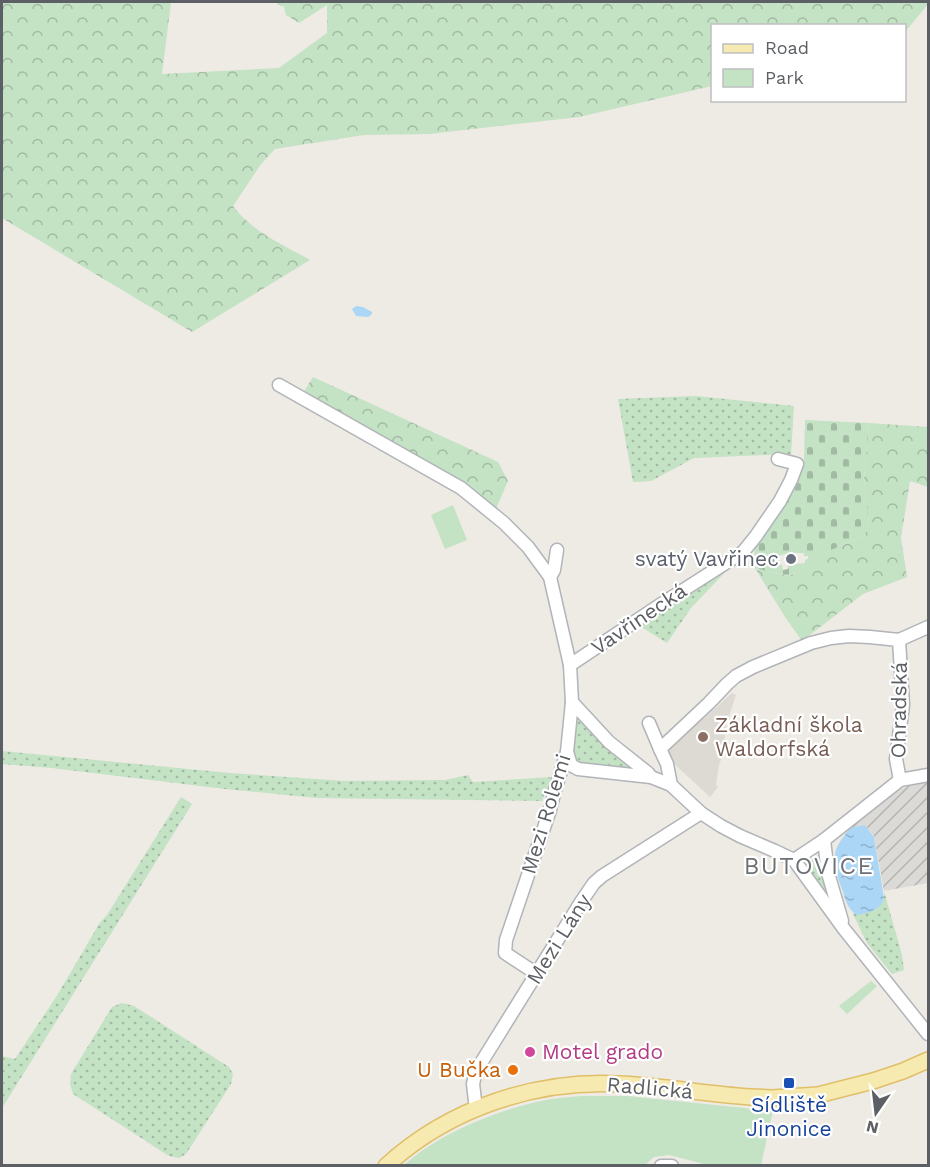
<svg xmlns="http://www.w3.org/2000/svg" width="930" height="1167" viewBox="0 0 930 1167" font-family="'Work Sans',sans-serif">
  <defs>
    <pattern id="industrial-furrows" width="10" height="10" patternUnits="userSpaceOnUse" patternTransform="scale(1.5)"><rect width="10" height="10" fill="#dcdad6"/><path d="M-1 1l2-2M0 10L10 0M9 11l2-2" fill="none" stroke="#b6b4b1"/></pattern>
    <pattern id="grass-dots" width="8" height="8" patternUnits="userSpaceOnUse" patternTransform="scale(1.5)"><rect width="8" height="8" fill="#c4e2c4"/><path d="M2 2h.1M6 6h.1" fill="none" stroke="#a2baa3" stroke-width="1.8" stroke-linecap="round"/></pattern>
    <pattern id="forest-crowns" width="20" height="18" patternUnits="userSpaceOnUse" patternTransform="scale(1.5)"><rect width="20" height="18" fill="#c4e2c4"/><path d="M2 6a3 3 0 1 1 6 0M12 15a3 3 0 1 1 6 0" fill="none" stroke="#a2baa3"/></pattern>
    <pattern id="cemetery-stones" width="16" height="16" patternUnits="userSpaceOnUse" patternTransform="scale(1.5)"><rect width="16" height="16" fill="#c4e2c4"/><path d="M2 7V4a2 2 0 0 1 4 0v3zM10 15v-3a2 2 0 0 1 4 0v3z" fill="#a2baa3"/></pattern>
    <pattern id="water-ripples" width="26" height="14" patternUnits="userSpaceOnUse" patternTransform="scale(1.5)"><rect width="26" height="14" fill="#acd6f5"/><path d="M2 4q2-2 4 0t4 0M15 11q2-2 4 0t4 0" fill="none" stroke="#8fb1ca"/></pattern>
  </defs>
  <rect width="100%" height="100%" fill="#edebe4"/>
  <path fill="url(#industrial-furrows)" d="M921,780H928V883L884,891L874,836L865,825L850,828L871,807L884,797Z"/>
  <path fill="#dddad3" d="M732,693L736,695L726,725L723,754L719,765L716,785L718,787L710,797L670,760L665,750L707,716Z"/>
  <g fill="url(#grass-dots)">
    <path d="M696,396L794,406L791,454L694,458L651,481L633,482L618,399Z"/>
    <path d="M731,566L691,608L667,643L638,625Z"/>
    <path d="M574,710L645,774L580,765L576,761L572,753Z"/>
    <path d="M2,751L230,773L345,781L445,780L468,775L473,782L552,777L542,801L317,798L225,789L52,768L2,764Z"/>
    <path d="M181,797L192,804L2,1108V1056L15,1059L58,994L99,924L107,915Z"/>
    <path d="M819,855L822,872L828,893L826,895L804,865Z"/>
    <path d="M884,891L902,955L904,970L892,974L867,943L852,912L854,914C869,911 886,911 884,891Z"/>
    <path d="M122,1003L134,1006L229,1067L233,1074L231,1084L186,1154L179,1158L169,1156L73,1094L70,1084L71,1074L112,1007Z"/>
  </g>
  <g fill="url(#forest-crowns)">
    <path d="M2,2H171L162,74L279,68L327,33V5L299,23L286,15L284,7L274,2H928V4L905,32L904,26H712V86L579,117L429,134L364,135L275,149L261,164L233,206C251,231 284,245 310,260L192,332L2,218Z"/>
    <path d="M313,377L498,462L508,481L495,511L303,393Z"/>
    <path d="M869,423L928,427V487L910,481L901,538L907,577L863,594L802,641L785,617L755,568L787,576L796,573L822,554L863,536L869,527L864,479Z"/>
  </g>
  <path fill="url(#cemetery-stones)" fill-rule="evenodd" d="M805,420L869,423L864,479L869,527L863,536L822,554L796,573L787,576L755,568L754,563L759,564L760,557L754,556L755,549L793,491L804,459ZM791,553H804V556H808V559L805,560V563L788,565V569L783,570L782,565L777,563V559L781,555Z"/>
  <g fill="#c4e2c4">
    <path d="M453,505L467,540L445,549L431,515Z"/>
    <path d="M871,981L877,986L847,1014L839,1006Z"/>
    <path d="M582,1096H627L773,1111L761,1165H708L669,1155L654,1157L644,1166L404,1165C440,1133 495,1111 541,1101C554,1098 569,1097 582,1096Z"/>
  </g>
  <g fill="url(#water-ripples)">
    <path d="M356,306L363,307L372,312V314L368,317L356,316L352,309Z"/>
    <path d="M865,825L874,837L884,898C882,910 868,913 857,915C849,911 845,900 843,892C835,870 828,854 845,835C845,834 850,828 851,828C855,826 861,826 865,825Z"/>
  </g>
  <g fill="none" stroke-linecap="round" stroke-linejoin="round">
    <g stroke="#b1b4b8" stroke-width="15">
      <g id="minor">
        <path d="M279,385L461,488L504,523L528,547L550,577L570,665L572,702L567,752L555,790L550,810L506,940L505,953L537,974"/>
        <path d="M550,577L554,570L557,550"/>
        <path d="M899,640L903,705L896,759L900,780"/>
        <path d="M570,665L663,603L743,552L756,536L780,501L791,480L797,464L778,459"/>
        <path d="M572,702L609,742L648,773L651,777"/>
        <path d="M649,723L660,749L667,764L671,785"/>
        <path d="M660,749L709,703L727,684L736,676L753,667L811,643L831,638L849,636L870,637L899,640L928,627"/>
        <path d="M567,752L571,765L578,769L651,777L671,785L701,813L721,826L740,836L775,851L794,860L844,929L928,1034"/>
        <path d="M824,840L828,873L842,921"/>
        <path d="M794,860L824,840L900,780L928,775"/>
        <path d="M476,1109L473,1084L476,1071L581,902L594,883L602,876L701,813"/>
        <path d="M661,1166H672"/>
      </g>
    </g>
    <g stroke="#e1bf69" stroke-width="18">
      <path id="major" d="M386,1166C449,1108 535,1080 619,1084C663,1086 707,1094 751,1097L772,1098L818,1095L873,1081L903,1071L928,1060"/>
    </g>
    <use href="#minor" stroke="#fff" stroke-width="12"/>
    <use href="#major" stroke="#f6eab1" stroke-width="15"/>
  </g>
  <circle fill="#6b7280" stroke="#fff" stroke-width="2" cx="791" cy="559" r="6"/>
  <circle fill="#8d6e63" stroke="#fff" stroke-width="2" cx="703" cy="737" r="6"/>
  <circle fill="#d1479c" stroke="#fff" stroke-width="2" cx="530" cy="1052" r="6"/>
  <circle fill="#e8710a" stroke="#fff" stroke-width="2" cx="513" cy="1070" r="6"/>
  <rect fill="#1a4fb4" stroke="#fff" stroke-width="2" x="783" y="1077" width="12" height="12" rx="3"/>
  <g text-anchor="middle" stroke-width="4.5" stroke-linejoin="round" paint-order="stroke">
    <g font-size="21" fill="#5b616d" stroke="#fff" text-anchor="end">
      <text x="779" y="566">svatý Vavřinec</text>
    </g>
    <g font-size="21" fill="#5c5f63" stroke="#fff">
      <text transform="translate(639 619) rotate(-34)" y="7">Vavřinecká</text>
      <text transform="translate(899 710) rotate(-89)" y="7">Ohradská</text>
      <text transform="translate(546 814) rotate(-73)" y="7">Mezi Rolemi</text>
      <text transform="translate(559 939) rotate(-58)" y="7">Mezi Lány</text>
      <text transform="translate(650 1088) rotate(5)" y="7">Radlická</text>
    </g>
    <g font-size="21" fill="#785e54" stroke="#fff" text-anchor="start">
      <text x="715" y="732">Základní škola<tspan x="715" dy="24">Waldorfská</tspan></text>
    </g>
    <g font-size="21" fill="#b23c85" stroke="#fff" text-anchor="start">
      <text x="542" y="1059">Motel grado</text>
    </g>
    <g font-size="21" fill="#c56008" stroke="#fff" text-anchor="end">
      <text x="501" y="1077">U Bučka</text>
    </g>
    <g font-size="21" fill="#164399" stroke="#fff">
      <text x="789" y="1112">Sídliště<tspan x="789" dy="24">Jinonice</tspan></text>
    </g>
    <g font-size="24" letter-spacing="1.5" fill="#6d7175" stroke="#fff">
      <text x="809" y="874">BUTOVICE</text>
    </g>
  </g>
  <rect width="930" height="1167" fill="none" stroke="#5c5f63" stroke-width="6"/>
  <rect x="711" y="24" width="195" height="78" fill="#ffffff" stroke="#bebfc1" stroke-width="1.5"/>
  <rect x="723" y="44" width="30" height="9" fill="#f6eab1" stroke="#bebfc1" stroke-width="1.5"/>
  <text x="765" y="54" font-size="18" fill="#5c5f63">Road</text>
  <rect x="723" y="69" width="30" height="18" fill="#c4e2c4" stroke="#bebfc1" stroke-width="1.5"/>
  <text x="765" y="84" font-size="18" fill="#5c5f63">Park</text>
  <g transform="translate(876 1113) rotate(194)" stroke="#ffffff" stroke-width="4.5" paint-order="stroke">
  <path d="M0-4.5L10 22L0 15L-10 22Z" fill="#5c5f63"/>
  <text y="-9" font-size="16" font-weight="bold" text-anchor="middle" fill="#5c5f63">N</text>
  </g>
</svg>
